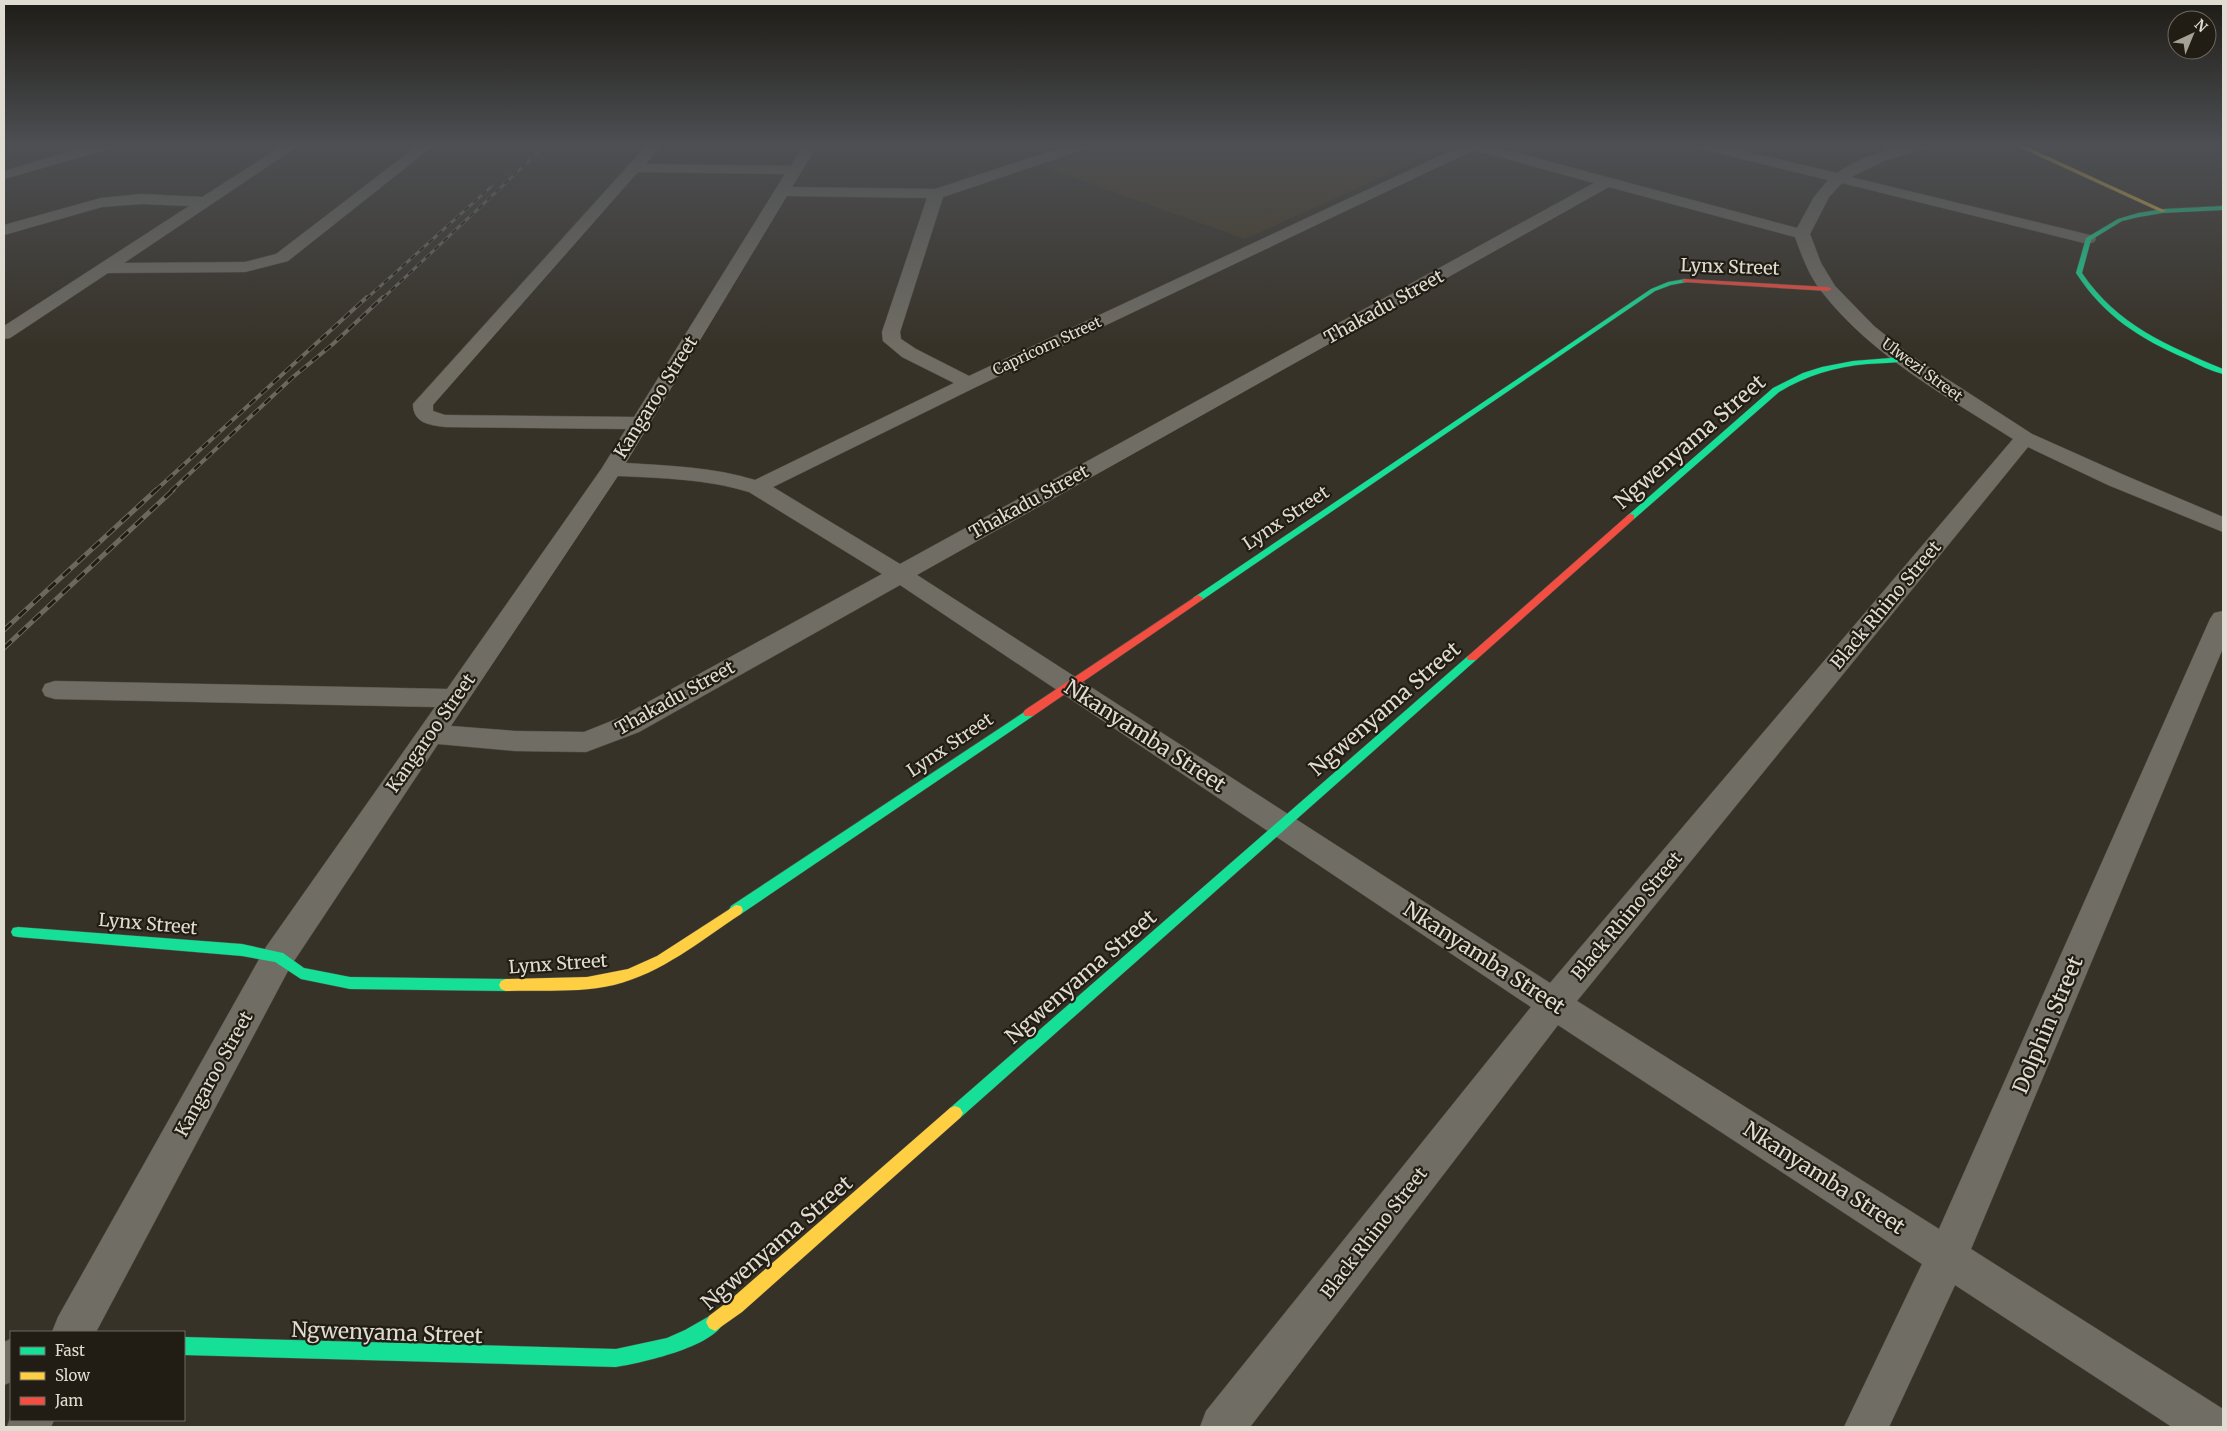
<svg xmlns="http://www.w3.org/2000/svg" width="2227" height="1431" viewBox="0 0 2227 1431" font-family="Merriweather,serif">
  <rect width="100%" height="100%" fill="#373228"/>
  <path fill="#473c25" d="M1103,146H1446L1449,147L1245,239L1043,167Z"/>
  <g fill="none" stroke-linecap="round" stroke-linejoin="round">
    <g stroke="#545047" stroke-width="1">
      <g id="street">
        <path d="M89,146H111L109,149L4,179V171Z"/>
        <path d="M282,146H298L124,263L245,262L276,254L417,146H433L288,261L245,272L108,273L10,338L4,339V326L189,206L141,204L102,207L4,235V225L101,198L141,194L202,197Z"/>
        <path d="M646,146H661L646,164L791,166L803,146H817L792,187L935,189L1066,146H1087L1085,149L943,197L900,332L901,339L916,349L969,376L1461,146H1491L1797,228L1814,197L1828,180L1701,149L1699,146H1723L1837,173C1862,155 1895,146 1926,146L1924,149L1886,160L1851,177L2094,236L2096,239L2094,242L2088,244L1842,183L1829,197L1810,234L1821,263L1835,286L1874,326L1910,355L2032,434L2124,475L2223,517V532L2108,485L2028,447L1577,1001L1939,1229L2210,619L2214,613L2223,611V648L1971,1249L2223,1409V1427H2172L1955,1285L1889,1427H1844L1922,1264L1558,1025L1250,1427H1200L1206,1411L1531,1007L900,585L639,732L586,752L515,751L438,744L290,967L96,1332H52L58,1317L266,947L435,707L55,699L45,696L42,690L45,684L55,681L447,689L602,468L626,429L445,427C429,425 413,423 413,404ZM1474,150L1594,183L900,564L773,487L976,387ZM638,172L785,174L634,417L445,415L433,411V405ZM1609,187L1795,237C1802,256 1809,276 1822,292C1872,356 1946,396 2013,439L1550,983L917,575ZM787,196L927,198L882,332L883,341L902,357L954,383L755,480C713,467 670,466 626,463ZM618,476C662,478 707,479 749,492L882,574L619,718L584,732L515,731L451,726Z"/>
        <path d="M11,1339V1382L4,1385V1342Z"/>
        <path d="M11,1416V1420H54L51,1427H7Z"/>
      </g>
    </g>
    <g stroke="#545047" stroke-width="1">
      <g id="fast">
        <path d="M2223,206V210L2163,213L2139,217L2122,221L2091,240L2082,273C2117,325 2168,346 2223,369V374C2211,371 2199,365 2187,359C2140,339 2104,316 2076,273L2086,238L2118,219L2138,213L2163,209Z"/>
        <path d="M1685,279L1688,281L1687,282L1671,285L1655,291L1202,600H1194L1193,598L1651,289L1668,282Z"/>
        <path d="M1903,357H1906V361C1893,363 1880,363 1867,364C1835,367 1807,375 1779,392L1634,519H1628L1626,517L1773,388L1803,373L1822,367L1853,361Z"/>
        <path d="M1472,655L1477,658L1476,660L960,1118L955,1120L950,1118L947,1113L950,1108L1468,656Z"/>
        <path d="M1029,709L1035,713L1033,716L741,914L736,915L731,914L729,910L731,906Z"/>
        <path d="M18,927L242,944L283,953L304,968L350,977L506,979L511,981L513,985L511,989L506,991L350,989L301,979L275,962L242,956L18,937L13,936L11,932L13,928Z"/>
        <path d="M715,1313L721,1316L724,1322C713,1347 641,1363 616,1367L184,1355V1337L616,1349L667,1338L685,1330Z"/>
      </g>
    </g>
    <g stroke="#545047" stroke-width="1">
      <g id="slow">
        <path d="M2017,146H2025L2166,211L2161,212Z"/>
        <path d="M736,905L741,906L743,910L741,914C700,941 662,973 614,985C579,993 541,990 506,991L501,989L499,985L501,981L506,979L587,977L628,969L657,956Z"/>
        <path d="M955,1106L960,1108L963,1113L960,1118L742,1312L715,1331L709,1328L706,1322L709,1316L730,1300L950,1108Z"/>
      </g>
    </g>
    <g stroke="#545047" stroke-width="1">
      <g id="jam">
        <path d="M1685,279L1828,287L1832,289L1828,291L1683,282L1682,281Z"/>
        <path d="M1631,514L1634,515V519L1476,660H1468L1467,658L1468,656L1628,515Z"/>
        <path d="M1198,595L1203,598L1202,600L1033,716H1025L1023,713L1025,710Z"/>
      </g>
    </g>
    <use href="#street" fill="#706d64" fill-rule="evenodd"/>
    <use href="#fast" fill="#16e098" fill-rule="evenodd"/>
    <use href="#slow" fill="#ffcf43" fill-rule="evenodd"/>
    <use href="#jam" fill="#f24e42" fill-rule="evenodd"/>
    <g stroke="#6b685f" stroke-width="3">
      <g id="rail-far2">
        <path d="M366,299L492,186"/>
        <path d="M382,299L545,146"/>
      </g>
    </g>
    <g stroke="#6b685f" stroke-width="4">
      <g id="rail-far1">
        <path d="M155,491L367,297"/>
        <path d="M171,491L293,377L333,344L383,297"/>
      </g>
    </g>
    <g stroke="#6b685f" stroke-width="5">
      <g id="rail">
        <path d="M4,630L156,490"/>
        <path d="M4,648L173,490"/>
      </g>
    </g>
    <use href="#rail-far2" stroke="#211d14" stroke-width="2" stroke-dasharray="6" stroke-linecap="butt"/>
    <use href="#rail-far1" stroke="#211d14" stroke-width="2.5" stroke-dasharray="8" stroke-linecap="butt"/>
    <use href="#rail" stroke="#211d14" stroke-width="3" stroke-dasharray="10" stroke-linecap="butt"/>
  </g>
  <linearGradient id="sky" x2="0" y2="1"><stop stop-color="#1e1c16"/><stop offset="0.42" stop-color="#4d4f53"/><stop offset="1" stop-color="#4d4f53" stop-opacity="0"/></linearGradient>
  <rect width="2227" height="346" fill="url(#sky)"/>
  <g text-anchor="middle" stroke-width="4.5" stroke-linejoin="round" paint-order="stroke">
    <g font-size="15" fill="#e1dcd1" stroke="#211d14">
      <text transform="translate(1047 346) rotate(-25)" y="5">Capricorn Street</text>
      <text transform="translate(1922 370) rotate(36)" y="5">Ulwezi Street</text>
    </g>
    <g font-size="18" fill="#e1dcd1" stroke="#211d14">
      <text transform="translate(1730 267) rotate(2)" y="6">Lynx Street</text>
      <text transform="translate(1384 307) rotate(-29)" y="6">Thakadu Street</text>
      <text transform="translate(656 397) rotate(-58)" y="6">Kangaroo Street</text>
      <text transform="translate(1029 502) rotate(-29)" y="6">Thakadu Street</text>
      <text transform="translate(1286 518) rotate(-34)" y="6">Lynx Street</text>
      <text transform="translate(1886 605) rotate(-50)" y="6">Black Rhino Street</text>
      <text transform="translate(675 698) rotate(-29)" y="6">Thakadu Street</text>
      <text transform="translate(431 733) rotate(-55)" y="6">Kangaroo Street</text>
      <text transform="translate(950 745) rotate(-34)" y="6">Lynx Street</text>
      <text transform="translate(1627 916) rotate(-50)" y="6">Black Rhino Street</text>
      <text transform="translate(148 924) rotate(5)" y="6">Lynx Street</text>
      <text transform="translate(558 964) rotate(-4)" y="6">Lynx Street</text>
      <text transform="translate(214 1074) rotate(-61)" y="6">Kangaroo Street</text>
      <text transform="translate(1374 1233) rotate(-52)" y="6">Black Rhino Street</text>
    </g>
    <g font-size="21" fill="#e1dcd1" stroke="#211d14">
      <text transform="translate(1690 442) rotate(-41)" y="7">Ngwenyama Street</text>
      <text transform="translate(1385 709) rotate(-41)" y="7">Ngwenyama Street</text>
      <text transform="translate(1145 736) rotate(33)" y="7">Nkanyamba Street</text>
      <text transform="translate(1484 958) rotate(33)" y="7">Nkanyamba Street</text>
      <text transform="translate(1081 977) rotate(-41)" y="7">Ngwenyama Street</text>
      <text transform="translate(2048 1025) rotate(-67)" y="7">Dolphin Street</text>
      <text transform="translate(1824 1178) rotate(33)" y="7">Nkanyamba Street</text>
      <text transform="translate(777 1243) rotate(-41)" y="7">Ngwenyama Street</text>
      <text transform="translate(387 1333) rotate(2)" y="7">Ngwenyama Street</text>
    </g>
  </g>
  <rect width="2227" height="1431" fill="none" stroke="#e1dcd1" stroke-width="10"/>
  <rect x="10" y="1331" width="175" height="90" fill="#211d14" stroke="#6e6960"/>
  <rect x="20" y="1347" width="25" height="8" fill="#16e098" stroke="#6e6960"/>
  <text x="55" y="1356" font-size="15" fill="#e1dcd1">Fast</text>
  <rect x="20" y="1372" width="25" height="8" fill="#ffcf43" stroke="#6e6960"/>
  <text x="55" y="1381" font-size="15" fill="#e1dcd1">Slow</text>
  <rect x="20" y="1397" width="25" height="8" fill="#f24e42" stroke="#6e6960"/>
  <text x="55" y="1406" font-size="15" fill="#e1dcd1">Jam</text>
  <g transform="translate(2192 35) rotate(44)"><circle r="24" fill="#211d14" stroke="#6e6960"/>
  <path d="M0-4L9 19L0 12L-9 19Z" fill="#a6a096"/>
  <text y="-8" font-size="14" font-weight="bold" text-anchor="middle" fill="#e1dcd1">N</text>
  </g>
</svg>
